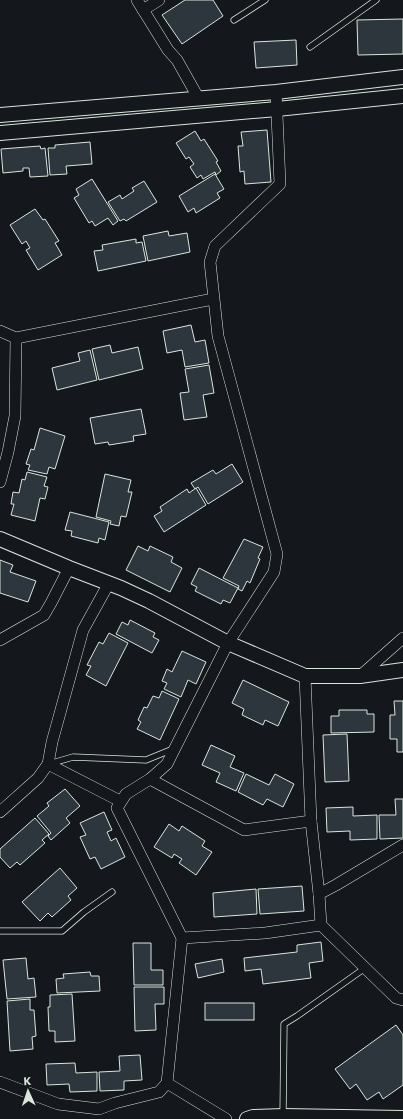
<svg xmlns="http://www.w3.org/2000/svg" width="403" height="1119" viewBox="0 0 403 1119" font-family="Commissioner,sans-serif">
  <rect width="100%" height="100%" fill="#14181c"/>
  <g fill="#2c363c" stroke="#d8e6dc">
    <path d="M185,0H213L223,16L182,44L162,15Z"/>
    <path d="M403,19V54L358,55L357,20Z"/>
    <path d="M296,40L297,65L256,68L254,42Z"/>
    <path d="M267,130L271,182L245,184L244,171L240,172L238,146H243L241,132Z"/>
    <path d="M195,131L201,141L204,139L218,161L216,162L221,171L216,175L215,172L203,179L201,175L197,178L190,167L194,164L189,157L186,159L176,143Z"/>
    <path d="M90,142L92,164L66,166L67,174L50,175L48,148H55V145Z"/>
    <path d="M40,146L41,149L45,148L48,176L30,177L29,168H23V171L3,173L1,149Z"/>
    <path d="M215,174L224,189L217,193L220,198L196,213L194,208L188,212L179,196Z"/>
    <path d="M92,179L118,221L113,225L108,218L95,226L92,221L89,223L74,198L79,195L76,189Z"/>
    <path d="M144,181L157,202L126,221L124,219L120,221L108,202L120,195L122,199L134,191L132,188Z"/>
    <path d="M35,209L43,220L45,219L59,241L55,243L62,255L38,270L26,250L30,248L26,241L22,244L10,225Z"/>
    <path d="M168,231L169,236L187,233L190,252L148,261L143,236Z"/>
    <path d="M136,239V243L142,242L146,261L98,271L94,251L103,250L102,245Z"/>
    <path d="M191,325L195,342L205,340L209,363L185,367L182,350L167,353L163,331Z"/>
    <path d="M110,345L112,353L138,347L143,369L99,380L92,349Z"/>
    <path d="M90,350L97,380L57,390L52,368L80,361L78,353Z"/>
    <path d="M209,365L214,393L203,395L207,417L184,420L180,393L189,392L185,369Z"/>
    <path d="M141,409L146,434L133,436L134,441L109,445L108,442L95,444L90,418Z"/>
    <path d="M40,428L65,436L55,469L49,467L47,474L28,470L30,465L26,464L31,449L34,450Z"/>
    <path d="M232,464L243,482L208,504L198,487L195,489L191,483L213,470L216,474Z"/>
    <path d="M27,472L47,477L44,486L48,487L45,499L40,498L35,521L11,515L14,504H11L13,492L19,493L22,479L25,480Z"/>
    <path d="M105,474L131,480L128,492H132L126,517L121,516L119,526L110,524L111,521L96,517Z"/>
    <path d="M196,488L206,505L164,532L154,516L162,511L160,507L187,489L189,493Z"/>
    <path d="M70,512L109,522L105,540L99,538L98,543L71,536L72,531L65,530Z"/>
    <path d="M244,539L263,547L258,558L260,559L250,583L247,581L242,591L238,589L239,586L223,578Z"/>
    <path d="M138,546L148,551L150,546L173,557L171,562L182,568L170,592L126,570Z"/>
    <path d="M0,560L13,565L10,572L36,581L28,602L0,593Z"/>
    <path d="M199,568L238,588L230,603L223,600L221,604L195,591L197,587L191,584Z"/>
    <path d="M130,620L155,633L153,637L159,640L152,653L116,634L122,622L128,625Z"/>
    <path d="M109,633L128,643L106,686L86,675L91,666L87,665L99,642L103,644Z"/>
    <path d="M182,651L206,662L196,684L188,680L181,697L164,689L167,683L162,681L167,669L172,672Z"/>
    <path d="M243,680L289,702L278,726L265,720L263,725L242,715L244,709L232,703Z"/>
    <path d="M162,691L179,699L160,740L137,729L141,722L138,720L144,707L147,708L153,696L159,698Z"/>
    <path d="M394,701H403V752H397V739H390V715H395Z"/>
    <path d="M339,710H367V714H374V732L331,733V716H339Z"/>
    <path d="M347,734L349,781L325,782L323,735Z"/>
    <path d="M211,745L235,756L230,767L244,773L236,791L216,782L220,773L202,765Z"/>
    <path d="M246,774L269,785L275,774L294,784L283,807L267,799L263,805L238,792Z"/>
    <path d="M65,789L80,806L66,818L70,823L51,840L48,836L51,833L37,816L49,806L47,803Z"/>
    <path d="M395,799H403V838L380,839L379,815H396Z"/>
    <path d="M353,807V816L377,815V839L350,840V831L327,832L326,808Z"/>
    <path d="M104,812L112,830L107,832L111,841L116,838L125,857L101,869L95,857L90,859L80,837L86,835L80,823Z"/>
    <path d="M35,818L49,834L42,840L45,843L20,865L17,862L10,868L0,857V849Z"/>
    <path d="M169,824L179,831L182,826L205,841L202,846L212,852L196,875L179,863L182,859L174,854L172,858L154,847Z"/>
    <path d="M60,868L77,888L68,896L71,900L52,917L48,913L40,921L22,902Z"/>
    <path d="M302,886L304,911L260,914L258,889Z"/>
    <path d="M256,889L257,914L214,917L213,893Z"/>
    <path d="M321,942L323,961L309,963L311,978L263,984L261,969L245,971L244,958L297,952V945Z"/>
    <path d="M133,943H151V970H163V985H134Z"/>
    <path d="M26,958L28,979L34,978L36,997L7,999L3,960Z"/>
    <path d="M222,959L224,972L198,978L195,964Z"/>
    <path d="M90,972L91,976H99L100,991L57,993L56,979L64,978L63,974Z"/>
    <path d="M134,987H164V1004H155L156,1030L135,1031Z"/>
    <path d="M72,994L75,1041L55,1042V1031H49L48,1007H50V995Z"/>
    <path d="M30,999V1010H34L36,1036L32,1037L33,1049L10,1051L7,1001Z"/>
    <rect x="205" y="1003" width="49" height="17"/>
    <path d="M396,1025L403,1035V1085L383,1099L379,1092L367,1100L356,1084L350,1089L335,1069Z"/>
    <path d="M140,1055L142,1080L124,1081V1090L100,1091L99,1072L120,1071L119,1056Z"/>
    <path d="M75,1063L76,1073L97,1072V1091L70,1092L69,1084L47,1085L46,1064Z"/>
  </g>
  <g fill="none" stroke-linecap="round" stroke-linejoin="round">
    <g stroke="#d8e6dc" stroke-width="7">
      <g id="service">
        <path d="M234,20L265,0"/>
        <path d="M310,47L376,0"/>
        <path d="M49,764L73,757L146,760L173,749"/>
        <path d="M0,931H62L84,912L112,892"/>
        <path d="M283,1116L284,1024L297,1016L365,968"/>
      </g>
    </g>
    <g stroke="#d8e6dc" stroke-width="12">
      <g id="minor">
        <path d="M137,0L168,50L177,60L199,99"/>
        <path d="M143,10L159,0"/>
        <path d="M0,331L16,338L213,299"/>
        <path d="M0,482L8,452L15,416L16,338"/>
        <path d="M0,640L44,615L51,603L69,568"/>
        <path d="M305,676L311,821L319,894L321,925L396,998L403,1000"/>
        <path d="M360,676L403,638"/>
        <path d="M48,764L120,801"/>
        <path d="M150,779L244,830L311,821"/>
        <path d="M0,812L38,778L48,764L52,742L83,630L109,583"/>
        <path d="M319,894L336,885L403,845"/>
        <path d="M182,938L265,933L321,925"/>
        <path d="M0,1082L58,1104L99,1109L115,1103L159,1092L167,1083L182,938L117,808L126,794L150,779L167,764L228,643L274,572L277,554L218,336L210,262L215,246L280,184L276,92"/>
        <path d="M167,1083L226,1119"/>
      </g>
    </g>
    <g stroke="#d8e6dc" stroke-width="16">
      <g id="tertiary">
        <path d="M0,115L276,92L403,77"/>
        <path d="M0,133L277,109L403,96"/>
        <path d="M0,539L69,568L121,588L149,601L228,643L305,676H360L403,670"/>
        <path d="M247,1119L253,1117L283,1116L403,1118"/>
      </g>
    </g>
    <use href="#service" stroke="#14181c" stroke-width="5.5"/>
    <use href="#minor" stroke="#14181c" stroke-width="11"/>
    <use href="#tertiary" stroke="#14181c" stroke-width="14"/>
  </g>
  <g transform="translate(28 1091) rotate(357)" stroke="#14181c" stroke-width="3" paint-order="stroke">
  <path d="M0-3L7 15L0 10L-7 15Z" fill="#d8e6dc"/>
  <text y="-6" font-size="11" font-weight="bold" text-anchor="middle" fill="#d8e6dc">K</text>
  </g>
</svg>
